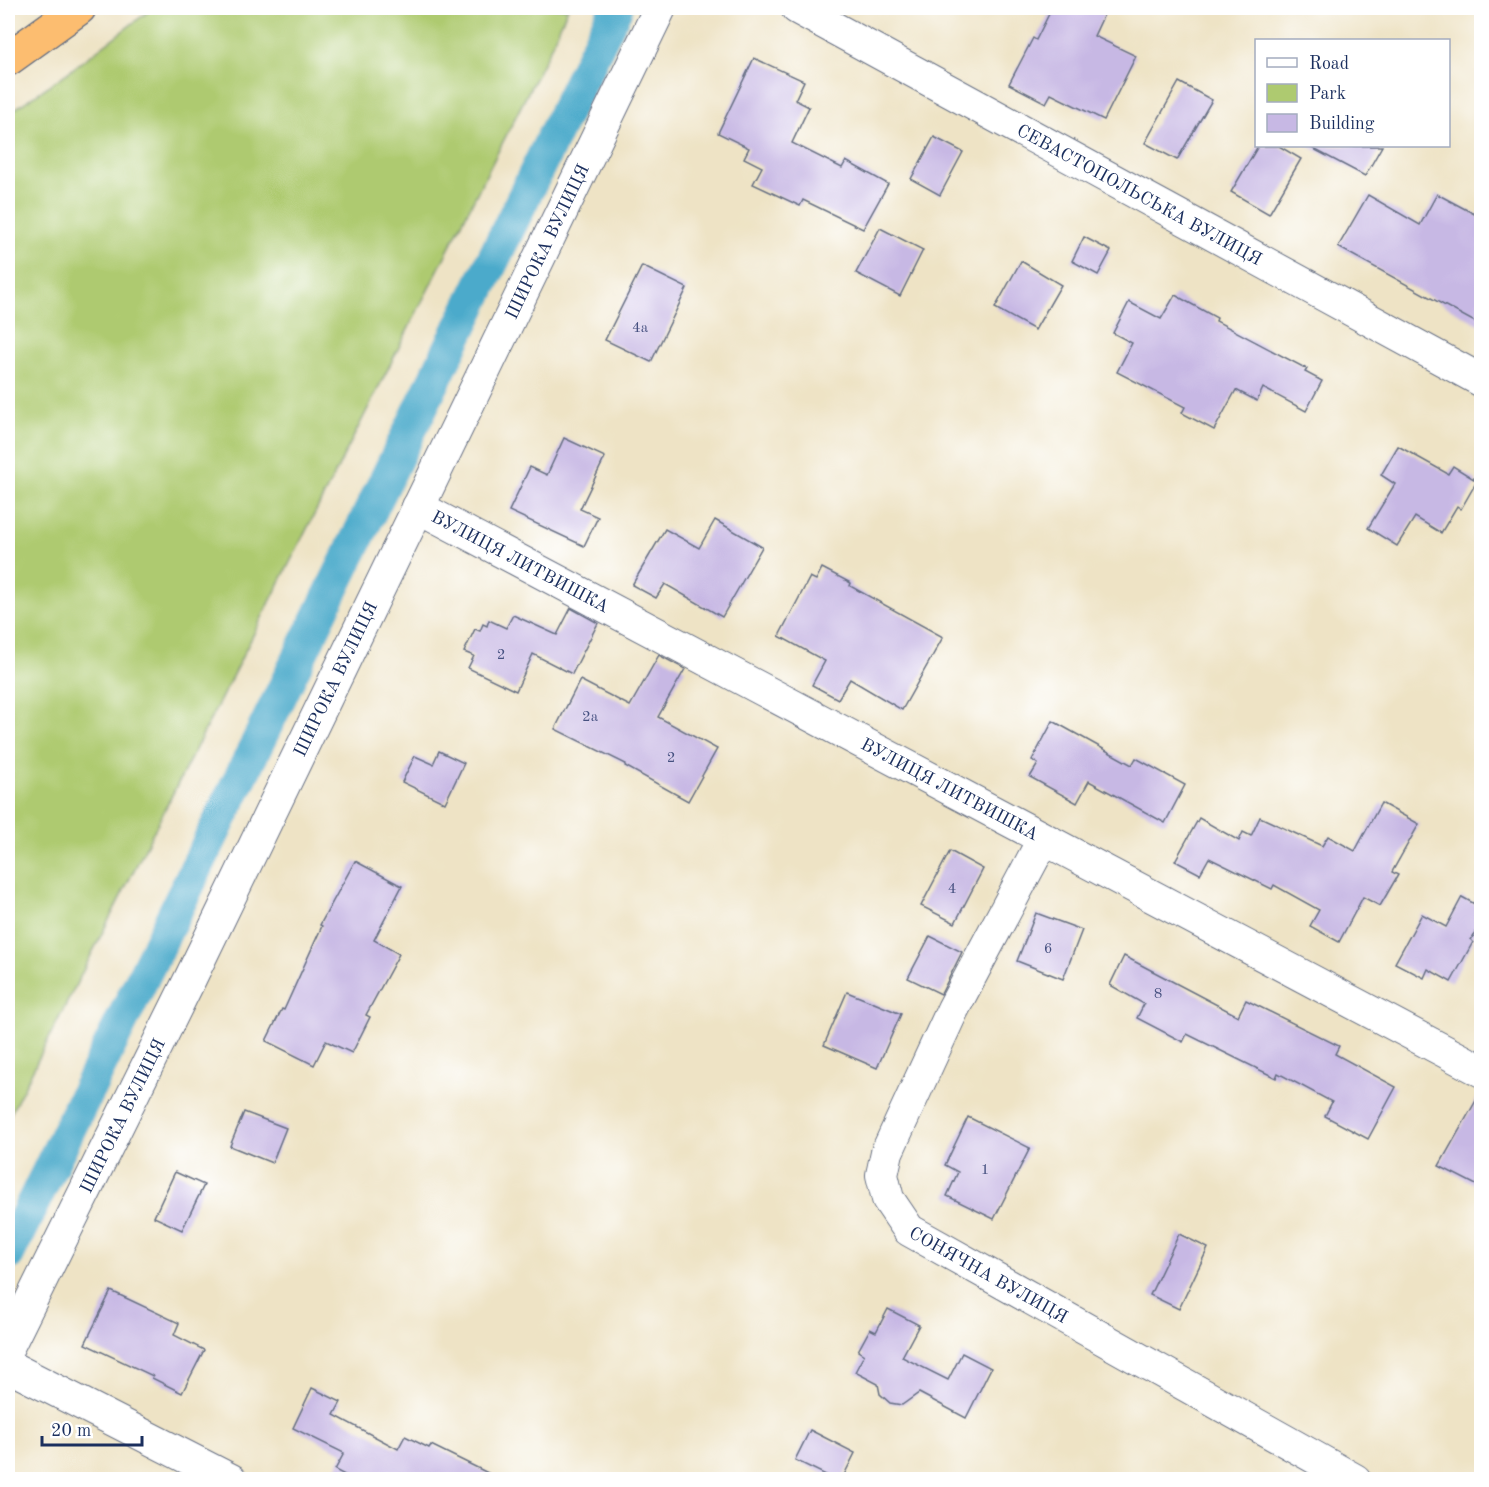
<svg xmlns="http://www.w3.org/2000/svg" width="1489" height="1487" viewBox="0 0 1489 1487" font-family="'Old Standard TT',serif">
  <rect width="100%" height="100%" fill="#fff"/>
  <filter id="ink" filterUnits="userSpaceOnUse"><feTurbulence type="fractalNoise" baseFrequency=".0167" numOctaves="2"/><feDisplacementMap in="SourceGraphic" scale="12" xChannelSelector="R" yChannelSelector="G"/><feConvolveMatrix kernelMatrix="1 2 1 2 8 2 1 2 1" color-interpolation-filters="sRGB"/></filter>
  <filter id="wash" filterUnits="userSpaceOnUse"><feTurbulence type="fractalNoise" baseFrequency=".008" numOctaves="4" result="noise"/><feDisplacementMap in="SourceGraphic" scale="24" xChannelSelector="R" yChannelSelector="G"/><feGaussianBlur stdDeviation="1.35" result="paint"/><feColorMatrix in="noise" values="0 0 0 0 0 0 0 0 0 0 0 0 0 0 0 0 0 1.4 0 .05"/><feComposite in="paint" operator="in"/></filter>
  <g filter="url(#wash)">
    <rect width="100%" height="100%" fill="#eee3c5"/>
    <path fill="#aeca70" stroke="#647c67" stroke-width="1.5" d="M153,8H568L549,51L8,1119V114L67,73Z"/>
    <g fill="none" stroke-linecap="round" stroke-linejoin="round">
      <path stroke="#4caacb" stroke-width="34" d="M8,1254L616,8"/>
    </g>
    <g id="blocks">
      <g fill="#c7b8e4">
        <path d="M1052,8H1107L1094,36L1136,56L1104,120L1051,94L1046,103L1009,84L1033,38L1036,40Z"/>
        <path d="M754,58L804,81L795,100L809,107L792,143L842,168L846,161L888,184L863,229L803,200L800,206L753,184L762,167L744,158L749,148L718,133Z"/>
        <path d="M1179,82L1212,100L1177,160L1145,143Z"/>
        <path d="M934,137L963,152L940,195L911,179Z"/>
        <path d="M1258,146H1279L1301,159L1269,214L1231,192Z"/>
        <path d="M1308,146H1382L1365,176Z"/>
        <path d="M1437,194L1482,218V326L1338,247L1368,195L1420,225Z"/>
        <path d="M880,228L923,250L900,296L856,273Z"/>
        <path d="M1084,237L1111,251L1098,275L1072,261Z"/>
        <path d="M1021,261L1061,285L1035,330L995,308Z"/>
        <path d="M642,266L687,288L651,362L605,340Z"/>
        <path d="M1175,295L1217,318L1216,321L1307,369L1305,372L1322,381L1306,411L1263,388L1257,401L1236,390L1214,430L1182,413L1185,407L1117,372L1132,343L1113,333L1129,302L1161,319Z"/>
        <path d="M564,438L605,457L580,509L598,517L584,546L509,511L530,467L547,475Z"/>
        <path d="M1398,446L1448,474L1453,466L1477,481L1461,509L1457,506L1441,533L1415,517L1397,546L1368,528L1395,484L1381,475Z"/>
        <path d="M715,520L762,547L722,617L665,584L656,598L632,585L665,529L699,548Z"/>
        <path d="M822,568L851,583L850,586L943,637L902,710L850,679L838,699L812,685L825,661L779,636L810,577L816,580Z"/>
        <path d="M571,608L598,623L572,674L533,654L516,691L468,668L474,656L464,652L475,629L480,631L483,624L487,626L489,620L506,628L513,615L557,635Z"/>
        <path d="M659,655L685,669L658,717L717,749L688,801L625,766L626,764L555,729L580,680L630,706Z"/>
        <path d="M1053,721L1132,765L1136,758L1185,785L1165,823L1089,781L1077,803L1030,777L1038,764L1032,760Z"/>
        <path d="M439,751L464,763L445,803L402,782L415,756L433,764Z"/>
        <path d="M1381,803L1419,824L1392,872L1398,875L1380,906L1363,897L1339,942L1310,926L1319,910L1274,885L1272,889L1209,858L1200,874L1175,861L1199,818L1239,841L1243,832L1251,836L1260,817L1322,846L1328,836L1355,851Z"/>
        <path d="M950,851L983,869L955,923L921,906Z"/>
        <path d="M355,861L402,886L374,940L399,954L366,1015L370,1017L352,1053L326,1041L314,1065L266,1041L282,1009L284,1010L322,926L320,925Z"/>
        <path d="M1462,897L1482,908V921L1471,940L1473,942L1451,982L1428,969L1424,978L1395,963L1422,914L1446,927Z"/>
        <path d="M1036,913L1082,930L1063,979L1017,961Z"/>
        <path d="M930,936L962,952L941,994L908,978Z"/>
        <path d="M1124,956L1238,1016L1246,1000L1339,1046L1335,1054L1396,1087L1368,1139L1325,1116L1332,1102L1278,1073L1276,1078L1187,1034L1183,1042L1137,1018L1144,1004L1110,985Z"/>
        <path d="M847,992L901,1014L877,1068L824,1045Z"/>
        <path d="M1482,1090V1188L1439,1166Z"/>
        <path d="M244,1112L286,1128L272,1163L230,1146Z"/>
        <path d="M968,1117L1030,1148L994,1219L947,1196L958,1172L945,1165Z"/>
        <path d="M175,1172L204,1185L182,1230L154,1217Z"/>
        <path d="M1179,1234L1208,1248L1179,1309L1150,1295Z"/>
        <path d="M111,1291L179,1323L174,1335L204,1350L182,1393L152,1378L153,1376L85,1344Z"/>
        <path d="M888,1309L919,1325L902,1357L948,1380L962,1353L991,1368L966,1418L919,1393L902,1405L890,1403L880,1394L878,1384L855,1372L864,1355L858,1351L870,1329L876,1332Z"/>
        <path d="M312,1388L341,1402L334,1415L398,1449L405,1436L429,1448L431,1445L500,1479H352L335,1470L344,1453L293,1428Z"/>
        <path d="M810,1430L855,1453L842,1479H834L795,1460Z"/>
      </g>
    </g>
  </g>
  <g filter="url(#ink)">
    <use href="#blocks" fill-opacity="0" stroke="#656e82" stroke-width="1.5"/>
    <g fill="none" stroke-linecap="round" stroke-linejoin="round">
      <g stroke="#656e82" stroke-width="34">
        <g id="minor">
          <path id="s1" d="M797,8L1482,381"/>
          <path id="s2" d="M418,507L1482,1071"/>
          <path id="s3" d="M1043,840L953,1009L887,1152L882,1175L888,1199L909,1230L1355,1480"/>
          <path id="s4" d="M8,1347L190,979L660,8"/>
          <path d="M8,1366L231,1480"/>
        </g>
      </g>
      <g stroke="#656e82" stroke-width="36">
        <path id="trunk" d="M8,59L79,8"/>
      </g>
      <use href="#minor" stroke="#fff" stroke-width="32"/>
      <use href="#trunk" stroke="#fcbd6f" stroke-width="33"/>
    </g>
  </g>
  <g text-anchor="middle" stroke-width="4.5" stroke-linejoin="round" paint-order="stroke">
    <g font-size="15" fill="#465180">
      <text x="640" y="332">4а</text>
      <text x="501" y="659">2</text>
      <text x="590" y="721">2а</text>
      <text x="671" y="762">2</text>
      <text x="952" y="893">4</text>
      <text x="1048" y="953">6</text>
      <text x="1158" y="998">8</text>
      <text x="985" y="1174">1</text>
    </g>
    <g font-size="18" fill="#1b2f5e" stroke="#fff">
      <text dy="6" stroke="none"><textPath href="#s1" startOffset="390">СЕВАСТОПОЛЬСЬКА ВУЛИЦЯ</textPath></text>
      <text dy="6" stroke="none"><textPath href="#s4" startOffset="1230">ШИРОКА ВУЛИЦЯ</textPath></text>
      <text dy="6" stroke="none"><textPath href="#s2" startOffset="116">ВУЛИЦЯ ЛИТВИШКА</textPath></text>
      <text dy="6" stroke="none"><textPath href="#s4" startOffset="744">ШИРОКА ВУЛИЦЯ</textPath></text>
      <text dy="6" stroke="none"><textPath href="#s2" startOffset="602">ВУЛИЦЯ ЛИТВИШКА</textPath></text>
      <text dy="6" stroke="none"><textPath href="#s4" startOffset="258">ШИРОКА ВУЛИЦЯ</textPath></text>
      <text dy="6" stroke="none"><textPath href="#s3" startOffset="526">СОНЯЧНА ВУЛИЦЯ</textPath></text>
    </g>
  </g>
  <rect width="1489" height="1487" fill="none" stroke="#fff" stroke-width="30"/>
  <rect x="1255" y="39" width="195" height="108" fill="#ffffff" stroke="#a4acbf" stroke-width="1.5"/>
  <rect x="1267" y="58" width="30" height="9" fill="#ffffff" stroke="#a4acbf" stroke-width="1.5"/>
  <text x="1309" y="69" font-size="18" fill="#1b2f5e">Road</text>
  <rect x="1267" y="84" width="30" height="18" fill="#aeca70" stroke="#a4acbf" stroke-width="1.5"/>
  <text x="1309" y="99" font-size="18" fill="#1b2f5e">Park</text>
  <rect x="1267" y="114" width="30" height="18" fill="#c7b8e4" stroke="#a4acbf" stroke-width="1.5"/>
  <text x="1309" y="129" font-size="18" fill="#1b2f5e">Building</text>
  <path d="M42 1436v9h100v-9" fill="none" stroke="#1b2f5e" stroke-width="3"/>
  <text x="51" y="1436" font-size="18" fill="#1b2f5e" stroke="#ffffff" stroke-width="4.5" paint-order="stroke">20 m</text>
</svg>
